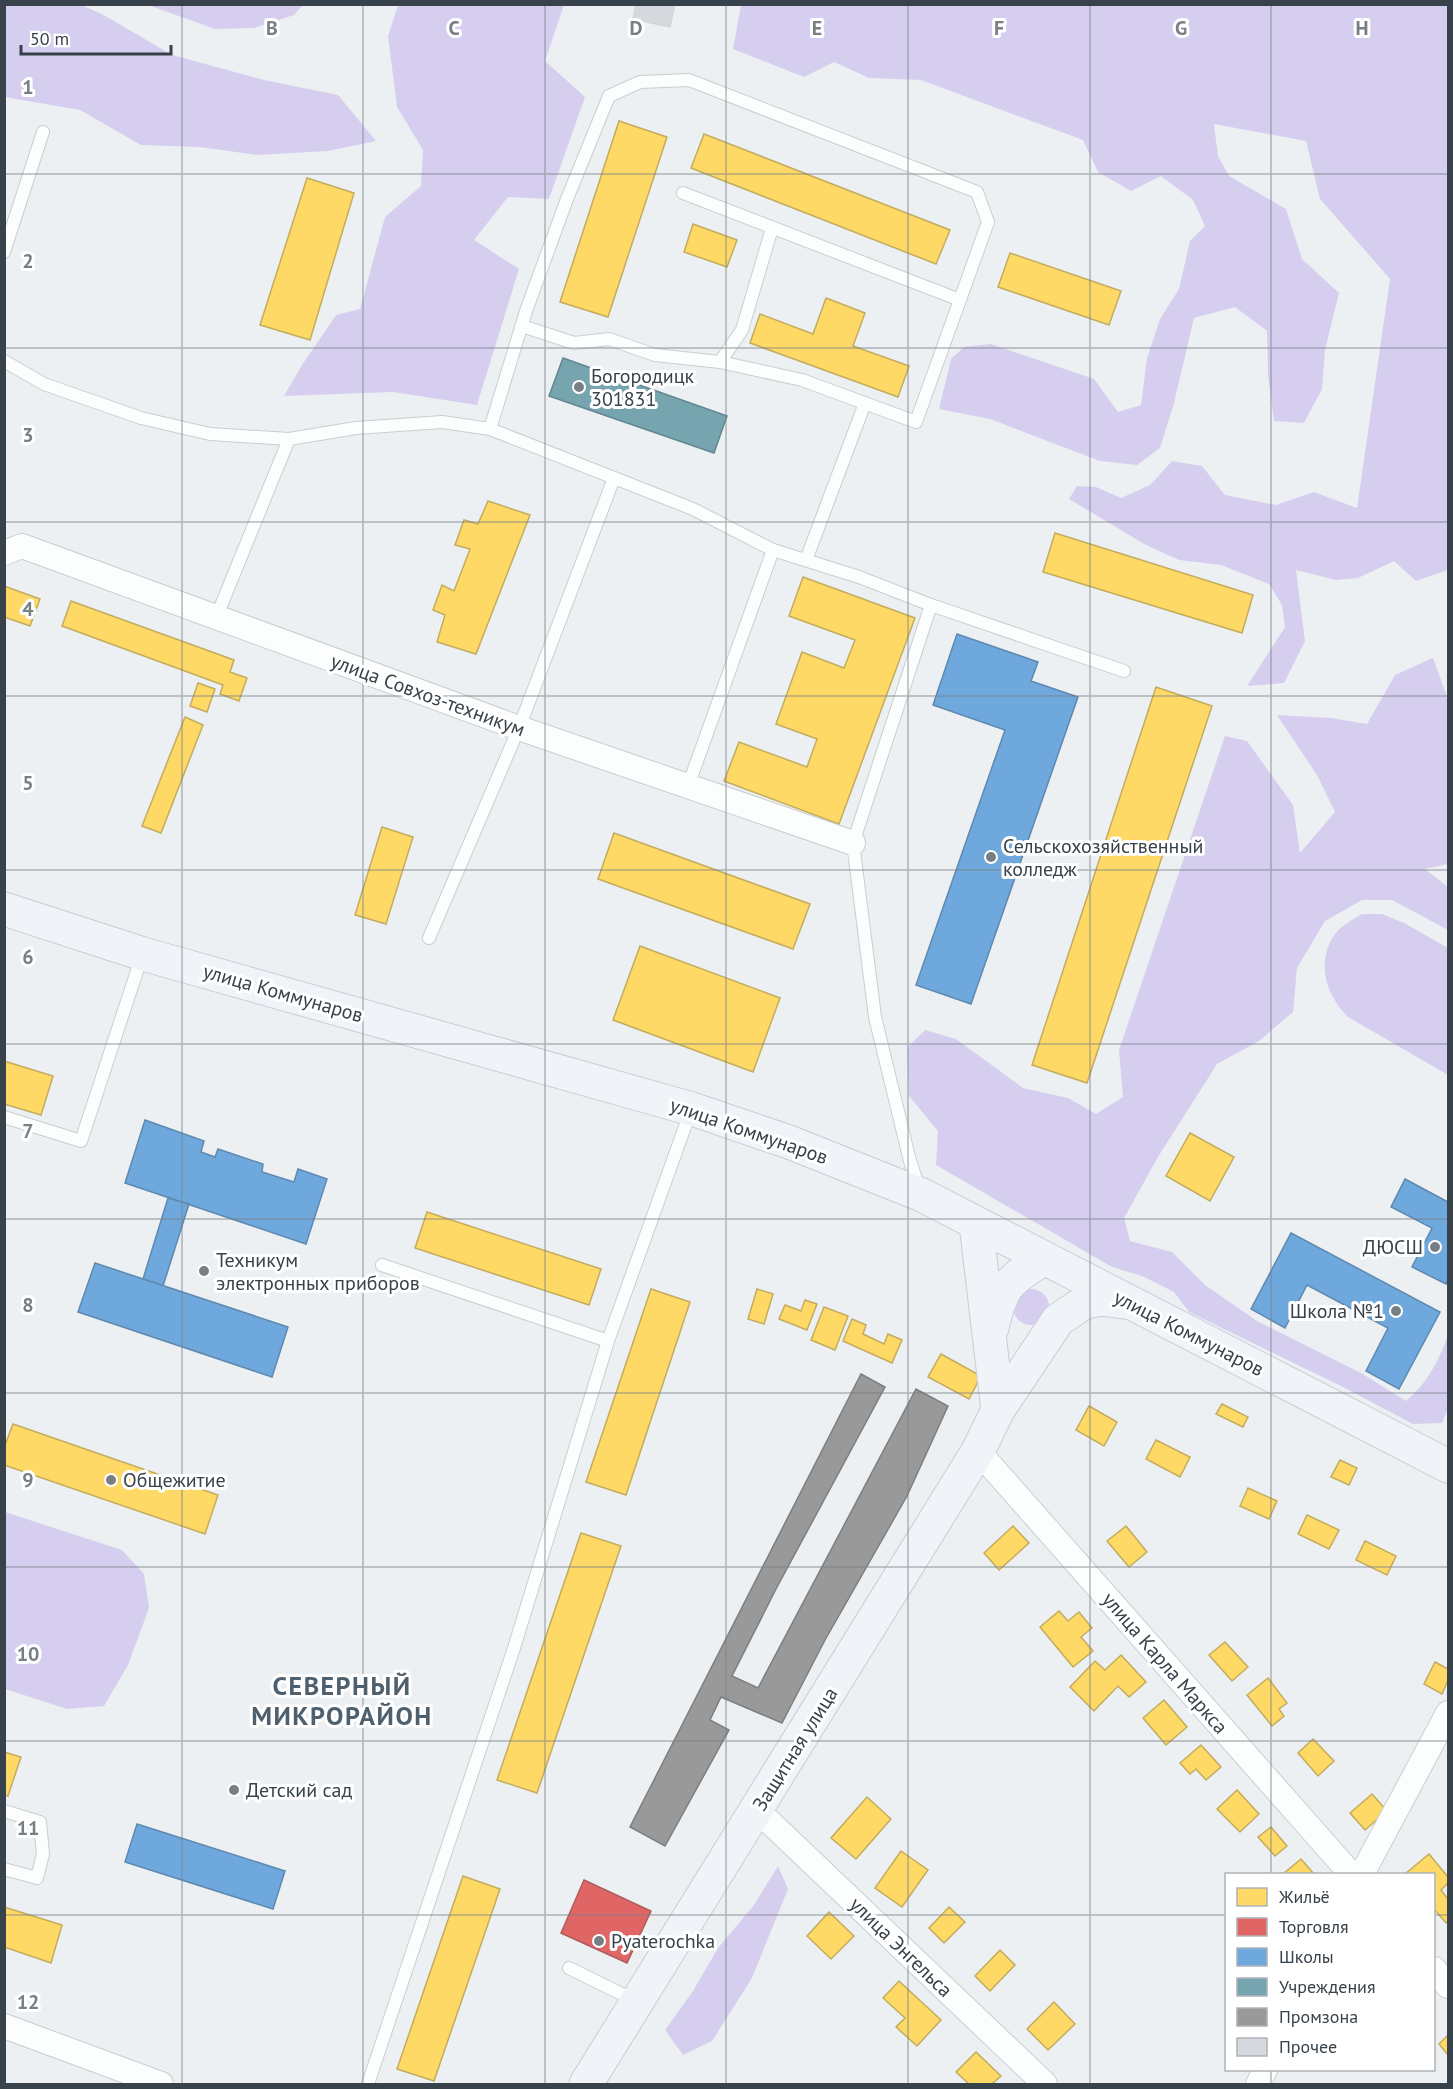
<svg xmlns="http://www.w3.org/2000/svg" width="1453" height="2089" viewBox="0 0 1453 2089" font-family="'PT Sans',sans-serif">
  <rect width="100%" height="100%" fill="#edf0f3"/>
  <g fill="#d6ceef">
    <path d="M4,5H81L102,14L172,55L264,80L338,95L376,141L328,151L257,155L199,147L141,145L80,110L5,97Z"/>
    <path d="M148,5H303L294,15L254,28L215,29Z"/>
    <path d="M398,5H564L545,61L585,97L549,199L508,197L474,240L519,269L477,405L393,392L284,396L302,365L336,315L360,309L385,217L421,186L423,150L397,107L388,36Z"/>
    <path d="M741,5H1448V570L1416,581L1394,561L1358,578L1336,580L1296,570L1305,641L1284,683L1247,686L1285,627L1282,605L1269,584L1221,565L1179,560L1146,545L1069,499L1077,486L1096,487L1121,498L1150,485L1172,461L1202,466L1225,495L1276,505L1314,492L1357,508L1390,279L1320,199L1306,141L1214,124L1218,156L1229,176L1286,209L1302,259L1339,293L1325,350L1322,389L1304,423L1274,421L1268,376L1267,331L1235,307L1194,318L1174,403L1160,448L1137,465L1100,461L990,419L939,409L951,359L964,347L991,344L1094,379L1118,412L1141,405L1147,358L1160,319L1179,289L1190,241L1205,226L1193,200L1161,176L1131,191L1098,172L1083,140L921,80L869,78L834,62L804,77L733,49Z"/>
    <path d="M1433,658L1448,699V864L1425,869L1448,887V930L1392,900H1362L1325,921L1297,968L1293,1012L1259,1041L1217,1064L1158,1157L1124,1218L1130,1241L1172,1252L1205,1285L1257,1321L1361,1373L1406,1401C1427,1384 1439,1360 1448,1335V1409L1442,1423L1413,1424L1341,1386L1189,1312L1174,1292L1142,1276L1112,1267L936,1165L938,1131L909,1096L907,1048L925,1030L956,1039L1023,1088L1068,1098L1096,1114L1123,1097L1119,1050L1225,736L1247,741L1293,805L1300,853L1335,812L1317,775L1277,715L1331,718L1367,724L1395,675Z"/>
    <path d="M1362,914H1382L1404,923L1448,948V1075L1348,1017C1327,996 1316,965 1333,937C1340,926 1352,920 1362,914Z"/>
    <circle cx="1031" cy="1307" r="18"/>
    <path d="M5,1512L122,1550L144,1574L149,1608L128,1665L104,1706L67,1709L5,1689Z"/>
    <path d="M778,1866L788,1889L752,1978L712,2041L683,2055L665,2030L693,1991L718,1948L754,1905Z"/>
  </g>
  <g fill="#ffd966" stroke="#c3ac5e" stroke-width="1.5">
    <path d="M619,121L667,137L608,317L560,302Z"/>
    <path d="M704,134L950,230L936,264L691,168Z"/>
    <path d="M307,178L354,193L310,340L260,325Z"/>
    <path d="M693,224L737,240L727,267L684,252Z"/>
    <path d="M1010,253L1121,291L1109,325L998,287Z"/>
    <path d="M826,298L865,313L853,346L909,366L898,397L750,343L760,314L813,334Z"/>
    <path d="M488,501L530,515L476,654L437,642L445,615L433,610L442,585L454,591L470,549L455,545L464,520L478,524Z"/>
    <path d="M1055,533L1253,595L1242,633L1043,572Z"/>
    <path d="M803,577L915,618L839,824L724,781L739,742L807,767L817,739L776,724L802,652L844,668L855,640L789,616Z"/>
    <path d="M4,586L40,599L30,626L4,617Z"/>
    <path d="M71,601L234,660L230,672L247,678L239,701L220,694L223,685L62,626Z"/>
    <path d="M198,683L215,689L207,712L190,706Z"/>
    <path d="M1156,687L1212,706L1087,1083L1032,1065Z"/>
    <path d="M185,717L203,725L161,833L142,826Z"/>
    <path d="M382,827L413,837L386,924L355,915Z"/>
    <path d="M614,833L810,904L793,949L598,879Z"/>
    <path d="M640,946L780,998L753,1072L613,1020Z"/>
    <path d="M4,1061L53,1076L41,1115L4,1104Z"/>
    <path d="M1190,1133L1234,1157L1210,1201L1166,1176Z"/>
    <path d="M427,1212L601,1269L589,1305L415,1248Z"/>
    <path d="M651,1289L690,1302L626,1495L586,1482Z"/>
    <path d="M757,1289L773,1294L764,1324L748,1319Z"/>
    <path d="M805,1300L817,1304L807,1330L779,1319L785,1305L801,1311Z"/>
    <path d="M824,1307L848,1316L835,1350L811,1340Z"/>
    <path d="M852,1319L866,1325L863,1334L884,1344L888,1334L902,1340L892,1363L843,1341Z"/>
    <path d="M941,1354L981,1376L969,1399L928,1377Z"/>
    <path d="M1222,1404L1248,1417L1243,1427L1216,1414Z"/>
    <path d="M1089,1406L1117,1422L1104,1446L1076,1430Z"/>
    <path d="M13,1424L218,1495L205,1534L4,1465V1448Z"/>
    <path d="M1156,1440L1190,1457L1180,1477L1146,1459Z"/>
    <path d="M1340,1460L1357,1468L1349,1485L1331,1477Z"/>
    <path d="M1248,1488L1277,1501L1269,1519L1240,1506Z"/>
    <path d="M1307,1515L1339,1530L1329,1549L1298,1534Z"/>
    <path d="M1013,1526L1029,1543L999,1570L984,1553Z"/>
    <path d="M1126,1526L1147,1552L1129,1567L1107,1541Z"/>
    <path d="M581,1533L621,1546L537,1793L497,1780Z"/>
    <path d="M1365,1541L1396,1556L1387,1575L1356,1560Z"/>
    <path d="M1059,1611L1068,1621L1079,1612L1092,1628L1081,1637L1093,1651L1073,1667L1040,1627Z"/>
    <path d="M1225,1642L1248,1667L1232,1681L1209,1655Z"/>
    <path d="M1121,1655L1146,1682L1129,1697L1118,1686L1094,1711L1070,1687L1095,1661L1105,1670Z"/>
    <path d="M1435,1662L1448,1669V1680L1442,1694L1424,1684Z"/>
    <path d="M1268,1678L1287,1703L1279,1709L1284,1716L1272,1726L1247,1695Z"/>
    <path d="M1164,1700L1187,1727L1166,1745L1143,1718Z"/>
    <path d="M1313,1739L1334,1761L1318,1776L1298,1753Z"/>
    <path d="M1201,1745L1221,1767L1206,1780L1196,1769L1190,1774L1180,1763Z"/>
    <path d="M4,1752L21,1757L8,1796L4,1795Z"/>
    <path d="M1237,1790L1259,1814L1240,1832L1217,1809Z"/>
    <path d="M1372,1794L1387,1811L1365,1830L1350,1813Z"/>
    <path d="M867,1797L891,1819L856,1859L831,1838Z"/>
    <path d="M1271,1827L1287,1846L1275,1856L1258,1837Z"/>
    <path d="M901,1851L928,1870L902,1907L875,1888Z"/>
    <path d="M1429,1854L1448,1877V1883L1441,1890L1448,1899V1921L1446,1923L1434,1909V1874H1405Z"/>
    <path d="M1301,1859L1314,1874H1283Z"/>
    <path d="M463,1876L500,1889L434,2081L397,2069Z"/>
    <path d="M4,1907L62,1925L51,1963L4,1947Z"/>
    <path d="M949,1907L965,1922L944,1943L929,1928Z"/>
    <path d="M829,1912L854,1936L831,1959L807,1936Z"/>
    <path d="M1000,1950L1015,1965L990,1991L975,1976Z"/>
    <path d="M899,1981L941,2020L917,2046L896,2027L905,2018L883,1998Z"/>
    <path d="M1054,2002L1075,2024L1048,2050L1027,2029Z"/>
    <path d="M1448,2035V2055L1439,2044Z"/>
    <path d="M976,2052L1001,2076L992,2084H969L956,2072Z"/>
  </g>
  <path fill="#e06666" stroke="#ae5b5e" stroke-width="1.5" d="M584,1880L651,1911L627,1963L561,1933Z"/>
  <g fill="#6fa8dc" stroke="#5e89b0" stroke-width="1.5">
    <path d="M957,634L1038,662L1031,681L1078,697L971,1004L916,985L1005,730L933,705Z"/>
    <path d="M145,1120L204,1141L201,1152L215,1157L218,1149L263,1164L262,1172L294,1182L298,1169L327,1179L306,1244L125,1183Z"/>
    <path d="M1405,1179L1448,1202V1280L1446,1284L1412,1267L1432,1228L1391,1207Z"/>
    <path d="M168,1198L189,1204L163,1286L143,1279Z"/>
    <path d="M1291,1233L1440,1312L1399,1389L1366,1371L1388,1328L1307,1285L1285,1328L1251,1309Z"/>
    <path d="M95,1263L288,1327L272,1377L78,1312Z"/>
    <path d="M137,1824L285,1871L273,1909L125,1862Z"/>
  </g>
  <path fill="#76a5af" stroke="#638791" stroke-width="1.5" d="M563,358L727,416L714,453L549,396Z"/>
  <path fill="#999" stroke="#7c7f81" stroke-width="1.5" d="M861,1374L885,1387L776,1589L732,1676L758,1688L916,1389L948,1406L907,1496L825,1640L782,1723L721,1697L710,1720L729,1730L665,1846L630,1827Z"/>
  <path fill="#d5d9dd" stroke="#d3d7db" stroke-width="1.5" d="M636,4H675L670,27L633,19Z"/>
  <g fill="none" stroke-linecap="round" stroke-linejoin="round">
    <g stroke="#caced1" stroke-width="14">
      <g id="lane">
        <path d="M683,193L960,300"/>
        <path d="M4,252L43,132"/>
        <path d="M522,326L574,343L609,339L655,355L720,362L742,330L772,228"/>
        <path d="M4,361L44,384L141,418L210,434L289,439"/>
        <path d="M720,362L802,380L916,422L988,222L977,192L689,80L640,82L609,96L567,199L526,311L490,429L693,509L773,550L859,577L931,605L853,843L875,1017L910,1161L919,1188"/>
        <path d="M806,560L865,403"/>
        <path d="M931,605L1124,671"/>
        <path d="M216,618L289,439L356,428L442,422L490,429"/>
        <path d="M688,786L773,550"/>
        <path d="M429,938L519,728L614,478"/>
        <path d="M4,1117L81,1141L142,956"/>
        <path d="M382,1265L608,1341"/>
        <path d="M4,1811L40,1822L43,1854L37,1878L4,1869"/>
        <path d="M569,1968L636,2001"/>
        <path d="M368,2084L514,1648L608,1341L691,1110"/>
      </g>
    </g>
    <g stroke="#caced1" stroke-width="26">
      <g id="street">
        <path d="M4,553L22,546L519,728L853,843"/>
        <path d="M978,1451L1351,1874"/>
        <path d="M757,1810L1045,2084"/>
        <path d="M1362,1874L1448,1713"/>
        <path d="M1434,1969L1448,1986"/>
        <path d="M4,2026L161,2084"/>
        <path d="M1258,2084L1265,2070"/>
      </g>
    </g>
    <g stroke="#c7cdd6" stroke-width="35">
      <g id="secondary">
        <path d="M4,909L143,954L692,1109L789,1142L922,1195L1448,1466"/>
        <path d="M976,1224L998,1410"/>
        <path d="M992,1328C1001,1287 1008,1280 1044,1259"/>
        <path d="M586,2084L978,1451L998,1410L1058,1320L1085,1302L1101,1299L1126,1302"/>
      </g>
    </g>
    <use href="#lane" stroke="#fcfdfd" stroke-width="12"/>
    <use href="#street" stroke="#fcfdfd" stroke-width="24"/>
    <use href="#secondary" stroke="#f0f3f7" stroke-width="33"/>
  </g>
  <path fill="none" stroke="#777f85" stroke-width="1.5" stroke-opacity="0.55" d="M182,4V2084M363,4V2084M545,4V2084M726,4V2084M908,4V2084M1090,4V2084M1271,4V1874M4,174H1448M4,348H1448M4,522H1448M4,696H1448M4,870H1448M4,1044H1448M4,1219H1448M4,1393H1448M4,1567H1448M4,1741H1448M4,1915H1226M1434,1915H1448M1271,2070V2084"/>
  <g fill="#777f85" stroke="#fff" stroke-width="2">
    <circle cx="579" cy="387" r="6"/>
    <circle cx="991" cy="857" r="6"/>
    <circle cx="1435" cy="1247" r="6"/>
    <circle cx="204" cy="1271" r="6"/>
    <circle cx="1396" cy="1311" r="6"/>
    <circle cx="111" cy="1480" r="6"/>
    <circle cx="234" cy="1790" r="6"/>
    <circle cx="599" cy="1941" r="6"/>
  </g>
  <g text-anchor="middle" stroke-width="6" stroke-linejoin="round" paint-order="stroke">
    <g font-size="20" fill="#38424a" stroke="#fff" text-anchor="start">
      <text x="591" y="383">Богородицк<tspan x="591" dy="23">301831</tspan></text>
      <text x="1003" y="853">Сельскохозяйственный<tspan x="1003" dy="23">колледж</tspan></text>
      <text x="1423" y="1254" text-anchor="end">ДЮСШ</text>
      <text x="216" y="1267">Техникум<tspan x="216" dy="23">электронных приборов</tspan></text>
      <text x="1384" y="1318" text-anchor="end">Школа №1</text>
      <text x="123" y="1487">Общежитие</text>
      <text x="246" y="1797">Детский сад</text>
      <text x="611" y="1948">Pyaterochka</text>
    </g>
    <g font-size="20" fill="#38424a" stroke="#fff">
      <text transform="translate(428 695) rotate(20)" y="7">улица Совхоз-техникум</text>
      <text transform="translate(283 993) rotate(16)" y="7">улица Коммунаров</text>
      <text transform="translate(749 1131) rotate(19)" y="7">улица Коммунаров</text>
      <text transform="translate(1189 1333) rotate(27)" y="7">улица Коммунаров</text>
      <text transform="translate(1165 1663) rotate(49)" y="7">улица Карла Маркса</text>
      <text transform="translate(795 1749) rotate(-58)" y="7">Защитная улица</text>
      <text transform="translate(901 1947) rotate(44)" y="7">улица Энгельса</text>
    </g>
    <g font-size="26" font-weight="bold" letter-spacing="1.5" fill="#4e606e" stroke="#fff">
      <text x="342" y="1695">СЕВЕРНЫЙ<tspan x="342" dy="30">МИКРОРАЙОН</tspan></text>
    </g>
  </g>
  <g font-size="20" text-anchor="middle" font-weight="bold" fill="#777f85" stroke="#fff" stroke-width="6" stroke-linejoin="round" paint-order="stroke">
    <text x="272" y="35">B</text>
    <text x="454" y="35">C</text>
    <text x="636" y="35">D</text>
    <text x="817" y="35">E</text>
    <text x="999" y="35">F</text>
    <text x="1181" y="35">G</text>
    <text x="1362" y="35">H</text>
    <text x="28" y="94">1</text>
    <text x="28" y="268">2</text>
    <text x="28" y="442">3</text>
    <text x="28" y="616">4</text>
    <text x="28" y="790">5</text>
    <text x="28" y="964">6</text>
    <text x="28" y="1138">7</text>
    <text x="28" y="1312">8</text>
    <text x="28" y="1487">9</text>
    <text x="28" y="1661">10</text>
    <text x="28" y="1835">11</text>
    <text x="28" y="2009">12</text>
  </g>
  <rect width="1453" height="2089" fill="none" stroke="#38424a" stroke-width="12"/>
  <rect x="1225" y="1873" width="210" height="198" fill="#ffffff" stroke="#afb3b7" stroke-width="1.5"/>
  <rect x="1237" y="1888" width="30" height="18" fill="#ffd966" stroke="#afb3b7" stroke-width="1.5"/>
  <text x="1279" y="1903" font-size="18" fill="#38424a">Жильё</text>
  <rect x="1237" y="1918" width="30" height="18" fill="#e06666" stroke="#afb3b7" stroke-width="1.5"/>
  <text x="1279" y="1933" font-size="18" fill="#38424a">Торговля</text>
  <rect x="1237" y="1948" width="30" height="18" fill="#6fa8dc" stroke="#afb3b7" stroke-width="1.5"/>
  <text x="1279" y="1963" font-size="18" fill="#38424a">Школы</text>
  <rect x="1237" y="1978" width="30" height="18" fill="#76a5af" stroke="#afb3b7" stroke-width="1.5"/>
  <text x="1279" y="1993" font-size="18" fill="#38424a">Учреждения</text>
  <rect x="1237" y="2008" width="30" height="18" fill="#999999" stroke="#afb3b7" stroke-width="1.5"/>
  <text x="1279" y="2023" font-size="18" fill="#38424a">Промзона</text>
  <rect x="1237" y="2038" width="30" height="18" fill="#d5d9dd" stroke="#afb3b7" stroke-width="1.5"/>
  <text x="1279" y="2053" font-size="18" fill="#38424a">Прочее</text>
  <path d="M21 45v9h150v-9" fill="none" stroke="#38424a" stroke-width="3"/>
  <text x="30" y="45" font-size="18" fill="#38424a" stroke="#ffffff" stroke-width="4.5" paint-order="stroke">50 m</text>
</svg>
